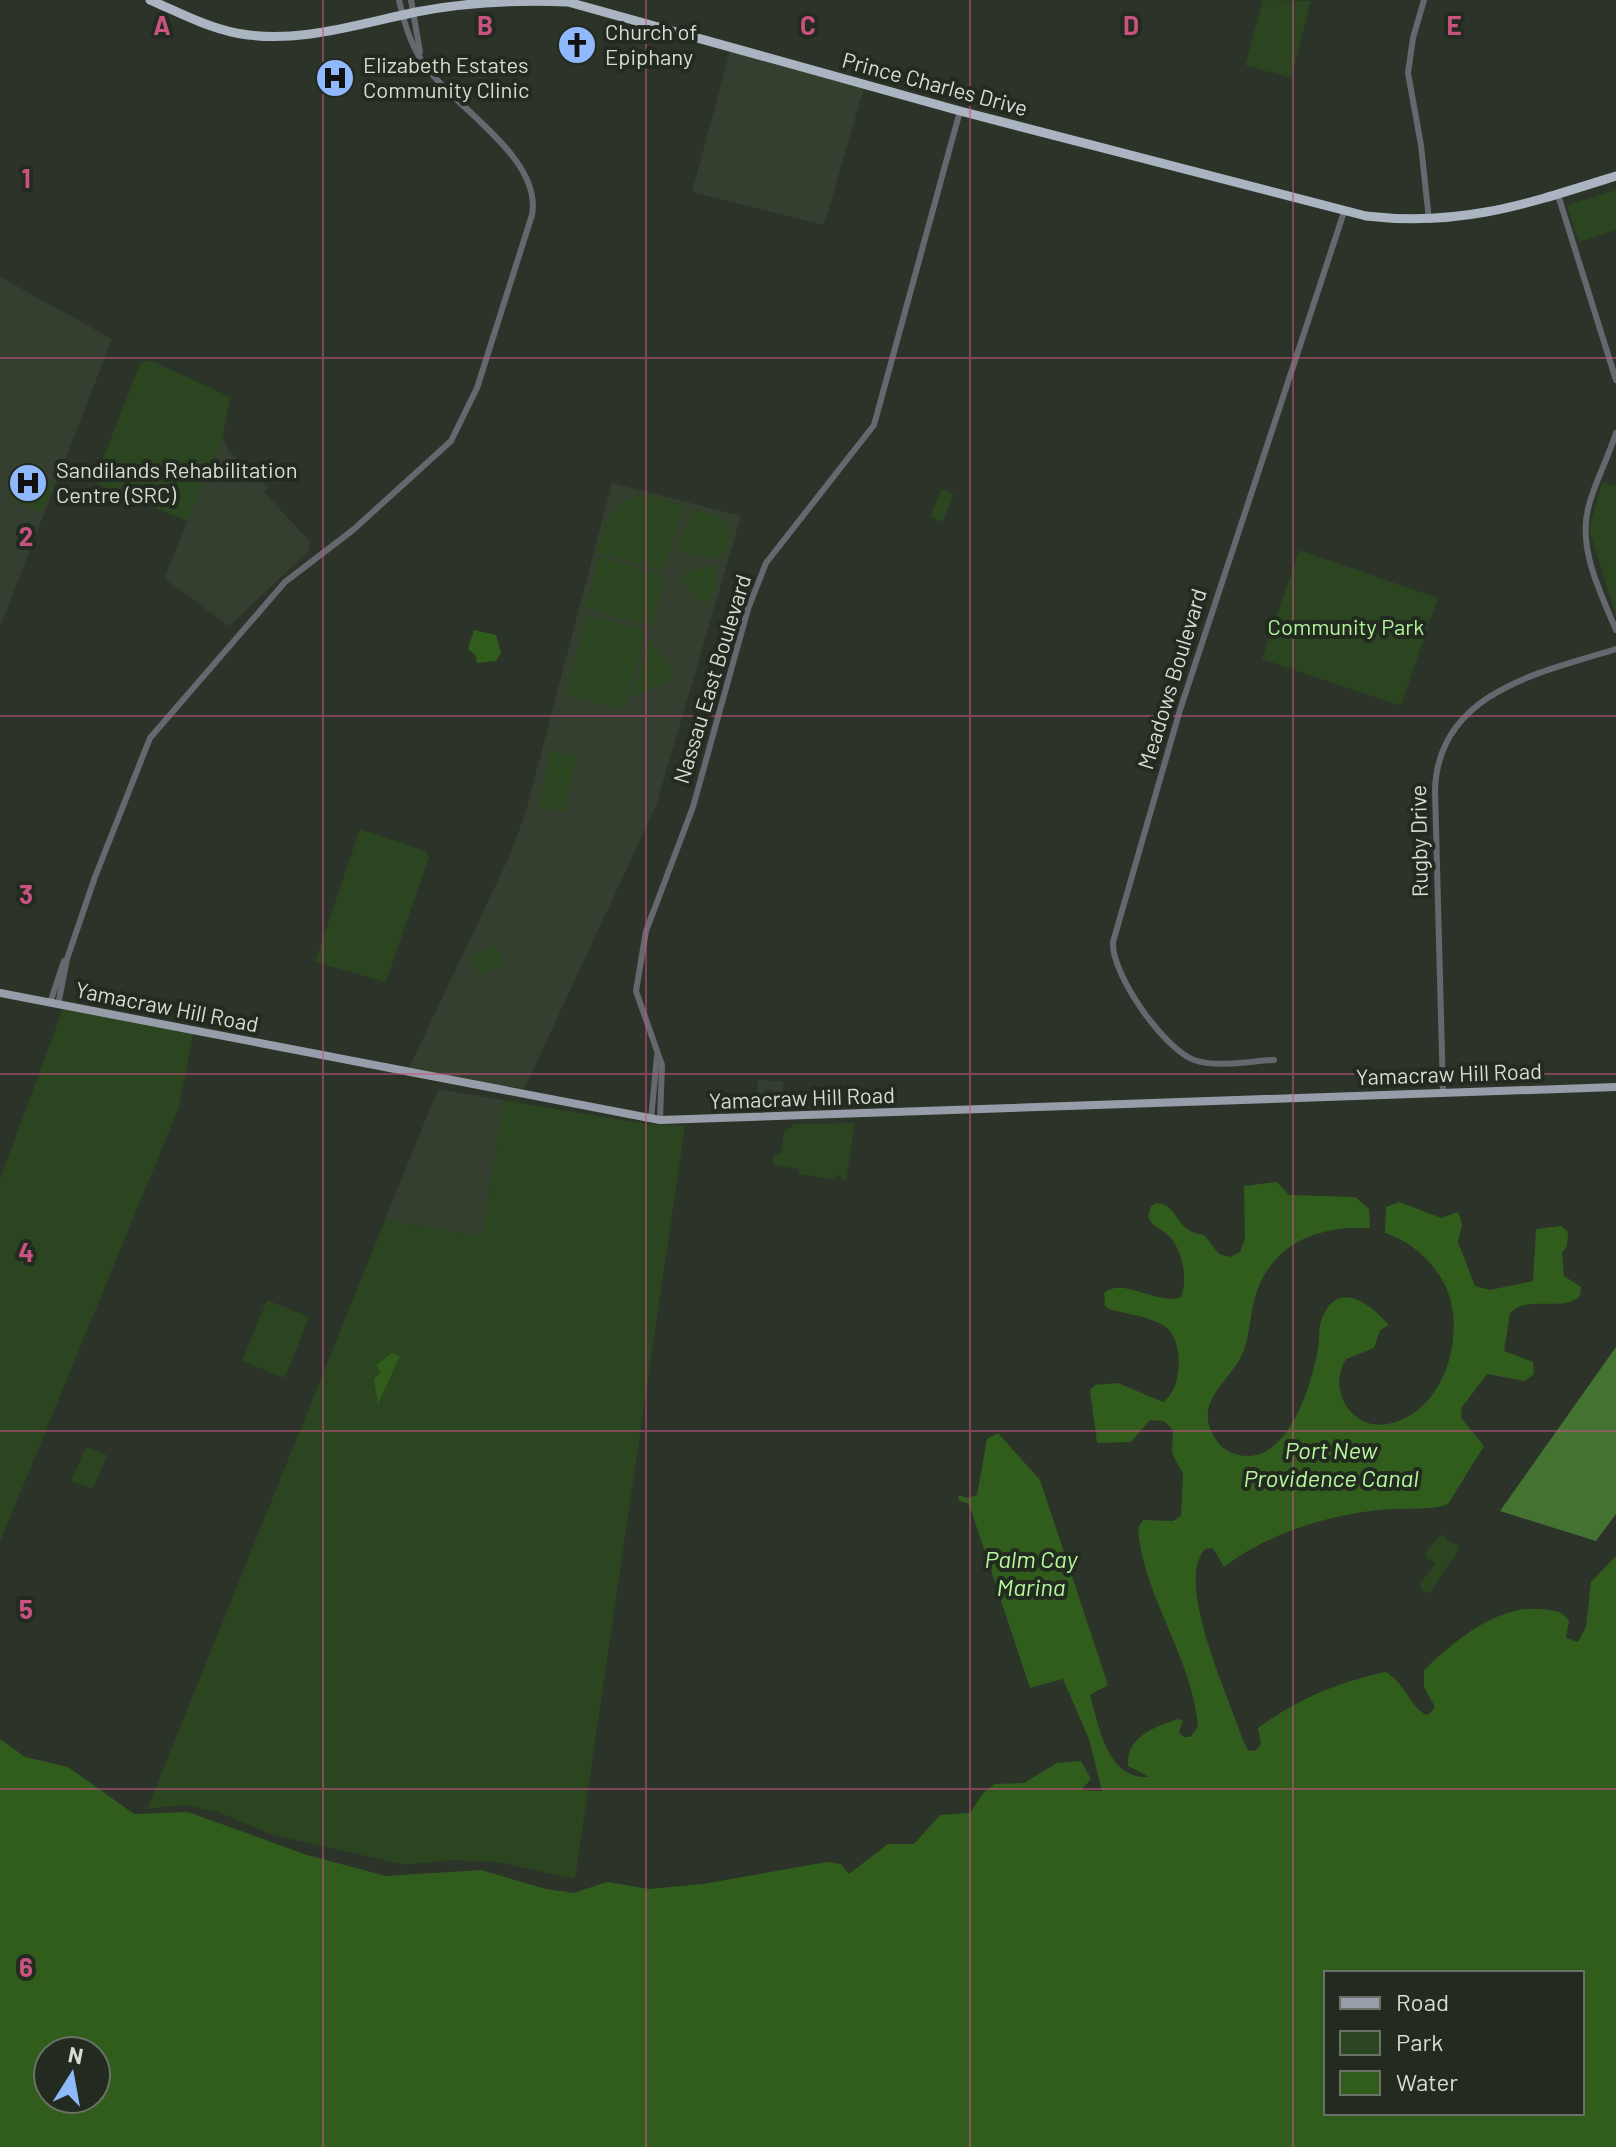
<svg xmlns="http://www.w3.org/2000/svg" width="1616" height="2147" viewBox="0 0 1616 2147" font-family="Barlow,sans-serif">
  <rect width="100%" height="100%" fill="#2c342a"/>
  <g fill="#343f30">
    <path d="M730,51L864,88L824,225L692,192Z"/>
    <path d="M0,277L112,339L0,627Z"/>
    <path d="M223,436L228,450L268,488L264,492L310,542L309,551L229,626L164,578Z"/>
    <path d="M612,483L741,516L656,806L524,1089L409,1068L510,855L526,811Z"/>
    <path d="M758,1080L784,1082L780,1104L773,1103V1090L766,1089L765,1103L757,1102Z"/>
    <path d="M438,1089L504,1100L482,1236L385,1220Z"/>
  </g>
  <g fill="#2a451f">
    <path d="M1263,0L1311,1L1291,78L1245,65Z"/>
    <path d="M1616,190V230L1579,242L1567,205Z"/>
    <path d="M152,361L230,397L223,436L188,521L102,487L95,480L139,366L144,361Z"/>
    <path d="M19,472L53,485L42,512L8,498Z"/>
    <path d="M1602,482L1616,486V616L1589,529Z"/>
    <path d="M941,489L954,494L943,522L930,517Z"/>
    <path d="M647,494L684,505L663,572L597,552C606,521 611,498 647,494Z"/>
    <path d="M694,509L724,518L731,536L720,559L680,551L677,545Z"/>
    <path d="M1299,550L1438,598L1401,706L1262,659Z"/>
    <path d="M599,556L665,577L652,626L586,608Z"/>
    <path d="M715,564L717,587L703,605L681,578L684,573Z"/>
    <path d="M587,615L646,630L625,710L566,695Z"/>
    <path d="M650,639L672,671L673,678L631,697Z"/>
    <path d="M550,751L576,756L565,812L539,807Z"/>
    <path d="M360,829L426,851L429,857L386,982L315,962Z"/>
    <path d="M496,946L504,964L479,975L471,957Z"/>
    <path d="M63,1009L193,1034L179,1107L0,1542V1179Z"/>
    <path d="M504,1100L646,1124L685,1126L575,1879L498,1862L450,1860L406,1865L273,1835L218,1812L185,1805L147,1809L385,1220L482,1236Z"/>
    <path d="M855,1123L846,1181L838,1175L832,1179L799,1174V1169L773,1165L774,1154H781L784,1132L795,1124Z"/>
    <path d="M267,1300L309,1317L285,1378L242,1361Z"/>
    <path d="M86,1447L107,1455L93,1489L71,1481Z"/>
    <path d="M1442,1534L1449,1542L1458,1545L1459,1550L1430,1592L1425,1593L1419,1584L1436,1564L1426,1558L1425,1553Z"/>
  </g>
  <path fill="#447231" d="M1616,1347V1514L1596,1541L1500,1511Z"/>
  <g fill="#305d1c" fill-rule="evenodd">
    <path d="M474,630L496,635L501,653L496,661L477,663L476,656L468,649Z"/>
    <path d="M1277,1182L1289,1195L1355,1197L1369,1209L1370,1228C1319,1225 1271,1243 1255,1297C1250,1314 1250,1333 1244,1350C1233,1381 1191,1400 1215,1438C1222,1451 1237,1457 1251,1456C1291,1452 1312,1383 1318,1349C1320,1339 1318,1328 1322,1319C1338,1274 1376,1310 1389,1325L1380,1330L1374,1348L1346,1359C1327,1389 1351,1431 1388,1424C1443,1413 1464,1341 1449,1295C1440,1267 1412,1241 1385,1233L1386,1207L1399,1202L1441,1218L1458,1212L1462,1224L1458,1242L1475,1286L1490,1290L1533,1281L1536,1229L1561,1226L1568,1232L1567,1246L1562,1253L1564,1276L1581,1287L1580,1296C1563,1313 1529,1294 1510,1313L1504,1351L1533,1362L1534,1374L1525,1381L1487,1374L1462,1407L1461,1418L1484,1446L1448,1504C1430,1511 1400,1507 1380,1510C1327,1515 1267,1534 1224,1567L1213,1548L1205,1549C1174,1582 1230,1700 1243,1740L1248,1750L1255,1751L1261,1744L1258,1728C1294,1701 1336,1683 1380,1673L1386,1672C1406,1684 1413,1712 1428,1715L1435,1707L1424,1687V1670C1457,1639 1501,1601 1549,1610C1558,1611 1564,1613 1569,1621L1566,1638L1578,1642L1586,1627L1591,1582L1616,1556V2147H0V1739L25,1757L68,1767L134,1814L188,1812L307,1855L386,1876L481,1870L546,1889L574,1893L607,1882L649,1889L703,1884L827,1862L841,1864L849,1874L888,1844H914L940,1815L970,1813L983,1793L995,1784L1024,1783L1057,1763L1081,1761L1091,1779L1081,1790L1102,1791L1089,1739L1063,1679L1030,1688L969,1504L958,1500L959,1495L966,1498L977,1495L987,1439L998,1433L1040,1480L1108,1685L1090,1695C1099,1726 1107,1780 1149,1777L1128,1766C1126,1737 1154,1727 1178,1719L1183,1721L1179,1732L1184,1737H1190L1198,1727C1193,1658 1143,1597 1138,1528L1143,1520L1173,1521L1181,1516L1183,1474L1172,1453L1173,1430L1164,1421L1150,1420L1131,1442L1097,1443L1090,1390L1095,1385L1118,1383L1163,1402C1182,1391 1186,1339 1163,1325C1148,1316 1126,1314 1109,1309L1105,1306L1104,1293C1124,1276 1156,1306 1181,1297C1188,1279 1183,1252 1170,1237C1162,1228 1153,1229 1148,1216L1151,1206L1157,1203C1181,1206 1173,1231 1204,1235L1219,1254L1230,1257L1240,1252L1245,1239L1244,1186ZM1582,1973V2113H1326V1973ZM96,2051V2099H48V2051Z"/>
    <path d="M392,1353L400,1356L378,1404L374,1379L381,1373L376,1365Z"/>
  </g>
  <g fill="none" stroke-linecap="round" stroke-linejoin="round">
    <g stroke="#65686e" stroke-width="6">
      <path d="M411,0L420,52"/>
      <path d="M1424,0L1413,38L1408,73L1421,145L1429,220"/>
      <path d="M1558,195L1616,380"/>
      <path d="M1616,433C1608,459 1594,483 1588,509C1578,549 1601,594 1616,630"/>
      <path d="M50,1003L64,961"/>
      <path d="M58,1005L67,959L95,877L150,738L285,582L353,530L451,441L477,388L532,215C543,155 449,106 420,58C409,40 404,21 399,0"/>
      <path d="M1274,1060C1250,1061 1217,1068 1194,1060C1164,1049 1111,974 1113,942L1180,710L1344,212"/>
      <path d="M1443,1092L1435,790C1438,692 1541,672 1616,649"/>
      <path d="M651,1119L657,1056"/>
      <path d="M660,1120L662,1065L636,991L646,931L693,807L748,609L766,563L874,425L960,111"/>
    </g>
    <path stroke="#989ea9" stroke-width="8" d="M0,993L660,1120L1616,1087"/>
    <path stroke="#abb4c1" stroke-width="9" d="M150,0C178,12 206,27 236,33C296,45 358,24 416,12C467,2 517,0 568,2L960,111L1366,216C1461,227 1527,204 1616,176"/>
  </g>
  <path fill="none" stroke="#c85380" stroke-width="2" stroke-opacity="0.55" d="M323,0V2147M646,0V2147M970,0V2147M1293,0V2147M0,358H1616M0,716H1616M0,1074H1616M0,1431H1616M0,1789H1616"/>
  <defs>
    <g id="church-disc" transform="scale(2)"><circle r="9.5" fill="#8fb8fd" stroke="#232a20"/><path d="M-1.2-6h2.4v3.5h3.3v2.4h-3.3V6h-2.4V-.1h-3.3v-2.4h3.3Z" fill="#111"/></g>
    <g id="hospital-disc" transform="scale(2)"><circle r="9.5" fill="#8fb8fd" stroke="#232a20"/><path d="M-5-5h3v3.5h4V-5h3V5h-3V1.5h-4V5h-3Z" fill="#111"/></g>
  </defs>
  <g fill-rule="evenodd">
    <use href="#church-disc" x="577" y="45"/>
    <use href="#hospital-disc" x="335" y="78"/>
    <use href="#hospital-disc" x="28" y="483"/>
  </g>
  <g text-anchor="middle" stroke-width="8" stroke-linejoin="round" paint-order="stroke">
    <g font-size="22" fill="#d7dcd5" stroke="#232a20" text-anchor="start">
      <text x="605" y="40">Church of<tspan x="605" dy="25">Epiphany</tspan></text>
      <text x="363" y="73">Elizabeth Estates<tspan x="363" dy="25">Community Clinic</tspan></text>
      <text x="56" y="478">Sandilands Rehabilitation<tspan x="56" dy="25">Centre (SRC)</tspan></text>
    </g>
    <g font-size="22" fill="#d7dcd5" stroke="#232a20">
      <text transform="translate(935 84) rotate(15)" y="8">Prince Charles Drive</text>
      <text transform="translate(712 679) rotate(-73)" y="8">Nassau East Boulevard</text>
      <text transform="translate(1172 679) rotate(-73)" y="8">Meadows Boulevard</text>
      <text transform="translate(1419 841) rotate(-91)" y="8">Rugby Drive</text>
      <text transform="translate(167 1007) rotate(11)" y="8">Yamacraw Hill Road</text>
      <text transform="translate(1449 1074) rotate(-2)" y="8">Yamacraw Hill Road</text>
      <text transform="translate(802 1098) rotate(-2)" y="8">Yamacraw Hill Road</text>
    </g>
    <g font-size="22" fill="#b2f499" stroke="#232a20">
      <text x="1346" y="635">Community Park</text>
    </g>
    <g font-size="24" font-style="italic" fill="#b6f89c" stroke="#232a20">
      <text x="1331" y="1459">Port New<tspan x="1331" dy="28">Providence Canal</tspan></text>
      <text x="1031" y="1568">Palm Cay<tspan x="1031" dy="28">Marina</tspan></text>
    </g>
  </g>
  <g font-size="26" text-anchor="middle" font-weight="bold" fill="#c85380" stroke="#232a20" stroke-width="8" stroke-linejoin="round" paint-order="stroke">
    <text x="162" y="35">A</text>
    <text x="485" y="35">B</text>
    <text x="808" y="35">C</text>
    <text x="1131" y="35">D</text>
    <text x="1454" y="35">E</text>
    <text x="26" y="188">1</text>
    <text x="26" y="546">2</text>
    <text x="26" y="904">3</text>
    <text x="26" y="1262">4</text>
    <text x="26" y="1619">5</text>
    <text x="26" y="1977">6</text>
  </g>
  <rect x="1324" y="1971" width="260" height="144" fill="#232a20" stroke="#6b7168" stroke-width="2"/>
  <rect x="1340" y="1997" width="40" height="12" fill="#989ea9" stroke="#6b7168" stroke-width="2"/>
  <text x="1396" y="2011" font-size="24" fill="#d7dcd5">Road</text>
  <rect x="1340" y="2031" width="40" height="24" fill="#2a451f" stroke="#6b7168" stroke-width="2"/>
  <text x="1396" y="2051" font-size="24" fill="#d7dcd5">Park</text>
  <rect x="1340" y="2071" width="40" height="24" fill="#305d1c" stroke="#6b7168" stroke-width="2"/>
  <text x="1396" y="2091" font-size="24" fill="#d7dcd5">Water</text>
  <g transform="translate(72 2075) rotate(11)"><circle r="38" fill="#232a20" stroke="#6b7168" stroke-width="2"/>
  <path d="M0-6L14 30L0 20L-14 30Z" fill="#8fb8fd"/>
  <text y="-12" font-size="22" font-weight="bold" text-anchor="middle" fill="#d7dcd5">N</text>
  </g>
</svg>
